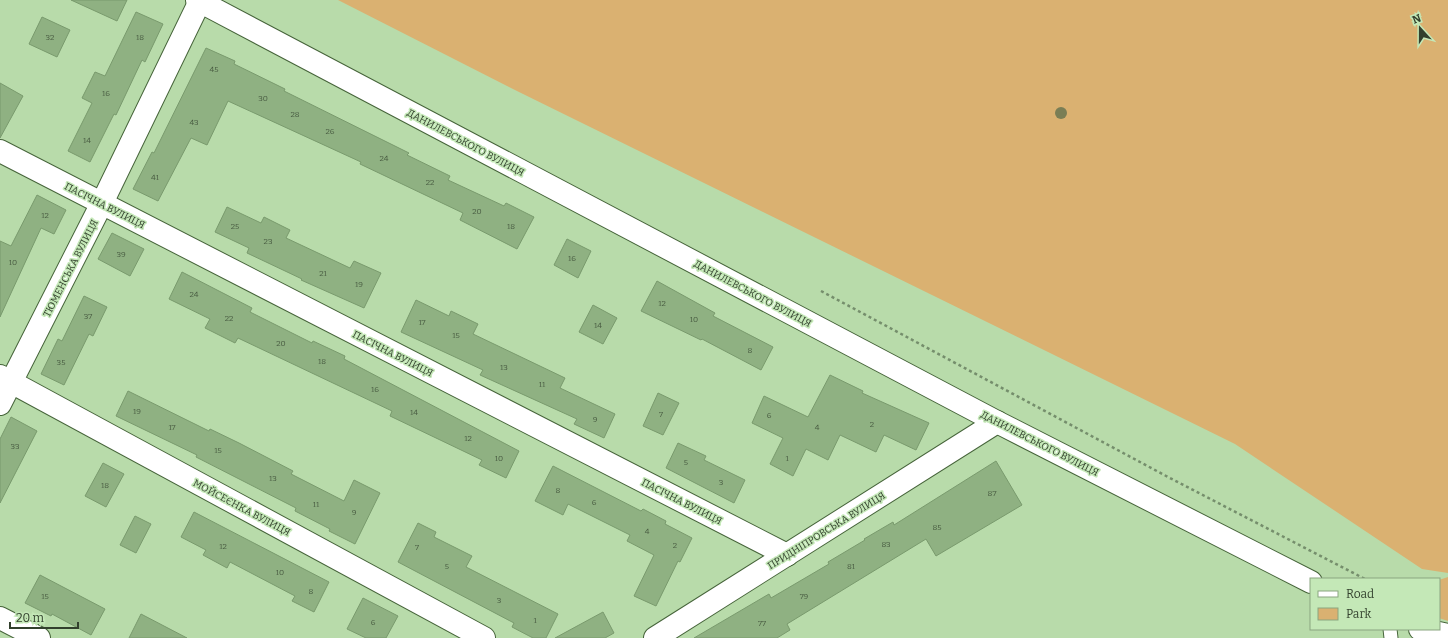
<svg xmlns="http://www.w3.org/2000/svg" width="1448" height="638" viewBox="0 0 1448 638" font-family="Bitter,serif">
  <rect width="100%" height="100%" fill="#b8dbaa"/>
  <g fill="#dab171">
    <path d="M338,0H1448V573L1422,569L1235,444L519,92Z"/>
    <path d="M1448,577V621L1439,618V580Z"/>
  </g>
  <g fill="#8fb182" stroke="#799a6d">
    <path d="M71,0H127L117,21Z"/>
    <path d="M136,12L163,24L145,62L142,60L116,115L114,114L90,162L68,151L92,103L82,98L95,72L105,76Z"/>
    <path d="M42,17L70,30L57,57L29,44Z"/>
    <path d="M206,48L235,61L234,64L285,89L284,91L409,153L407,155L450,176L448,180L504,206L506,203L534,217L517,249L460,220L463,213L360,164L361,162L228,101L207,145L191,138L158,201L133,189L152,152L154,153Z"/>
    <path d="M0,83L23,96L0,138Z"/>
    <path d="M37,195L66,210L54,234L41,228L0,317V241L11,246Z"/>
    <path d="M227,207L261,223L264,217L290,230L286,238L350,268L354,261L381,273L364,308L301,280L302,279L247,253L249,248L215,232Z"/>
    <path d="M112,233L144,249L130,276L98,259Z"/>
    <path d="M567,239L591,251L578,278L554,265Z"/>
    <path d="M182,272L252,308L250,312L312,343L313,341L345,356L344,359L519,451L506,478L479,465L482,460L390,416L392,411L238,338L235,343L205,328L210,319L169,299Z"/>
    <path d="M657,281L715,313L713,316L773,347L761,370L702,339L701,340L641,311Z"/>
    <path d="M84,296L107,307L93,336L89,334L64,385L41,374L58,339L62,341Z"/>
    <path d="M416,300L449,316L451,311L478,324L473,334L565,378L560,388L615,414L604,438L574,424L577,419L480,375L483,370L401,332Z"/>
    <path d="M593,305L617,318L603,344L579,332Z"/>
    <path d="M830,375L863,391L862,393L929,423L916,450L884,435L876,452L840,435L828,460L806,449L793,476L770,464L783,438L752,423L764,396L808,417Z"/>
    <path d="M128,391L209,431L210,429L239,443L293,471L291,474L344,501L354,480L380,493L355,544L329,531L330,529L295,511L296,508L196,457L197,455L116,416Z"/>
    <path d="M658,393L679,403L663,435L643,426Z"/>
    <path d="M11,417L37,431L0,503V439Z"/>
    <path d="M678,443L706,456L704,460L745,480L734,503L666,468Z"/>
    <path d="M996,461L1022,505L936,556L926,539L787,624L790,630L777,638H694L769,594L771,598L829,564L828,562L865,540L864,539L893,522L894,525Z"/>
    <path d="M103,463L124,474L106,507L85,496Z"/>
    <path d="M553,466L641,511L643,509L666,521L665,524L692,538L680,562L678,561L656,606L634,596L654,555L627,541L630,535L568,504L563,515L535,501Z"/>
    <path d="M194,512L329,582L314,612L292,601L295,596L230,562L227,568L203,555L206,550L181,537Z"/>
    <path d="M135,516L151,524L136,553L120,545Z"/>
    <path d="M418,523L436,532L434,537L472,556L466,567L558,614L546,638H533L512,627L514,623L398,562Z"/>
    <path d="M40,575L105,609L91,635L52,614L51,616L25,603Z"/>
    <path d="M363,598L398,616L386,638H366L347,629Z"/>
    <path d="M603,612L614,633L605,638H555Z"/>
    <path d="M141,614L187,638H129Z"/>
  </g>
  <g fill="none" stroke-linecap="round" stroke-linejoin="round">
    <g stroke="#46643a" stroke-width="15">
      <path id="lane" d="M1390,629L1391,638"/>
    </g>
    <g stroke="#46643a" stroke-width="24">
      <g id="street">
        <path d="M0,151L787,555"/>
        <path d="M0,376L484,638"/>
        <path d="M0,404L102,203L200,1"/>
        <path d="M0,618L39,638"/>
        <path d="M655,638L997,422"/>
      </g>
    </g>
    <g stroke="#46643a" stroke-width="24">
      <g id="secondary">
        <path d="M197,0L997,422L1311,582"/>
        <path d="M1420,629L1448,635"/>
      </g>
    </g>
    <path stroke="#758e6c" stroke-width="2.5" stroke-dasharray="3 3" stroke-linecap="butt" d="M821,291L1168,477L1365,579"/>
    <use href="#lane" stroke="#fff" stroke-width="13"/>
    <use href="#street" stroke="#fff" stroke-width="22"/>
    <use href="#secondary" stroke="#fff" stroke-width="22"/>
  </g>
  <circle fill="#7a7e55" cx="1061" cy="113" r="6"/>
  <g text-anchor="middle" stroke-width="3" stroke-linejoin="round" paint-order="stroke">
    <g font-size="8" fill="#495c42">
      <text x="50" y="40">32</text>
      <text x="140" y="40">18</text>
      <text x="214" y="72">45</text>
      <text x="106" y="96">16</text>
      <text x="263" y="101">30</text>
      <text x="295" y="117">28</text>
      <text x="194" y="125">43</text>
      <text x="330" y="134">26</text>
      <text x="87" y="143">14</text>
      <text x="384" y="161">24</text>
      <text x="155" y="180">41</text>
      <text x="430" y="185">22</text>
      <text x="477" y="214">20</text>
      <text x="45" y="218">12</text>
      <text x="235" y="229">25</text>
      <text x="511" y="229">18</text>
      <text x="268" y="244">23</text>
      <text x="121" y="257">39</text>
      <text x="572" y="261">16</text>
      <text x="13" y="265">10</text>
      <text x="323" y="276">21</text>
      <text x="359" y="287">19</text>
      <text x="194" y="297">24</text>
      <text x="662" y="306">12</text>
      <text x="88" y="319">37</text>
      <text x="229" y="321">22</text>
      <text x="694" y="322">10</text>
      <text x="422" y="325">17</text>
      <text x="598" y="328">14</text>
      <text x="456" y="338">15</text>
      <text x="281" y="346">20</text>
      <text x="750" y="353">8</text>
      <text x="322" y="364">18</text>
      <text x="61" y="365">35</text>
      <text x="504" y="370">13</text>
      <text x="542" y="387">11</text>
      <text x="375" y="392">16</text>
      <text x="137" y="414">19</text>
      <text x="414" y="415">14</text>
      <text x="661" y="417">7</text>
      <text x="769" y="418">6</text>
      <text x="595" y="422">9</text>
      <text x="872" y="427">2</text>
      <text x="172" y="430">17</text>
      <text x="817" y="430">4</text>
      <text x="468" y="441">12</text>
      <text x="15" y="449">33</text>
      <text x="218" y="453">15</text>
      <text x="499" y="461">10</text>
      <text x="787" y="461">1</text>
      <text x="686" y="465">5</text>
      <text x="273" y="481">13</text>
      <text x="721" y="485">3</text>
      <text x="105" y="488">18</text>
      <text x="558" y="493">8</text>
      <text x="992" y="496">87</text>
      <text x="594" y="505">6</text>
      <text x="316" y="507">11</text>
      <text x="354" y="515">9</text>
      <text x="937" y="530">85</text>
      <text x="647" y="534">4</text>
      <text x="886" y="547">83</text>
      <text x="675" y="548">2</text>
      <text x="223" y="549">12</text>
      <text x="417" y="550">7</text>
      <text x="447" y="569">5</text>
      <text x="851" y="569">81</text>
      <text x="280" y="575">10</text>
      <text x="311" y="594">8</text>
      <text x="45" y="599">15</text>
      <text x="804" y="599">79</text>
      <text x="499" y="603">3</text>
      <text x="535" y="623">1</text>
      <text x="373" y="625">6</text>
      <text x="762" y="626">77</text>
    </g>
    <g font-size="10" fill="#32402d" stroke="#c4e8b7">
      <text transform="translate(466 142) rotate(28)" y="4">ДАНИЛЕВСЬКОГО ВУЛИЦЯ</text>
      <text transform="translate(105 205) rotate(27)" y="4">ПАСІЧНА ВУЛИЦЯ</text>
      <text transform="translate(70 268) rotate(-63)" y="4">ТЮМЕНСЬКА ВУЛИЦЯ</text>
      <text transform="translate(753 293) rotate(28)" y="4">ДАНИЛЕВСЬКОГО ВУЛИЦЯ</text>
      <text transform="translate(393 353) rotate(27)" y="4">ПАСІЧНА ВУЛИЦЯ</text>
      <text transform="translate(1040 443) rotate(27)" y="4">ДАНИЛЕВСЬКОГО ВУЛИЦЯ</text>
      <text transform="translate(682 501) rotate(27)" y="4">ПАСІЧНА ВУЛИЦЯ</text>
      <text transform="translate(242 507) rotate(28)" y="4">МОЙСЕЄНКА ВУЛИЦЯ</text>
      <text transform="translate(826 530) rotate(-32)" y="4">ПРИДНІПРОВСЬКА ВУЛИЦЯ</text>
    </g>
  </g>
  <rect x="1310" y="578" width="130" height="52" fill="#c4e8b7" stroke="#8aa580"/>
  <rect x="1318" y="591" width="20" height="6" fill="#ffffff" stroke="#8aa580"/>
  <text x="1346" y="598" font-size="12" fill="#32402d">Road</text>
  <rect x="1318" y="608" width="20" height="12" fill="#dab171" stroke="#8aa580"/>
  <text x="1346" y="618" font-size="12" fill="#32402d">Park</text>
  <g transform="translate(1420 28) rotate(339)" stroke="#c4e8b7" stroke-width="3" paint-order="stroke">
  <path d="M0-3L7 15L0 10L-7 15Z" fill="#32402d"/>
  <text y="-6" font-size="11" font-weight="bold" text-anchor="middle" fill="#32402d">N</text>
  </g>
  <path d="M10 622v6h68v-6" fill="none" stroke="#32402d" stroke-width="2"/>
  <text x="16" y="622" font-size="12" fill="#32402d" stroke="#c4e8b7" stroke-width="3" paint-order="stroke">20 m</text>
</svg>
